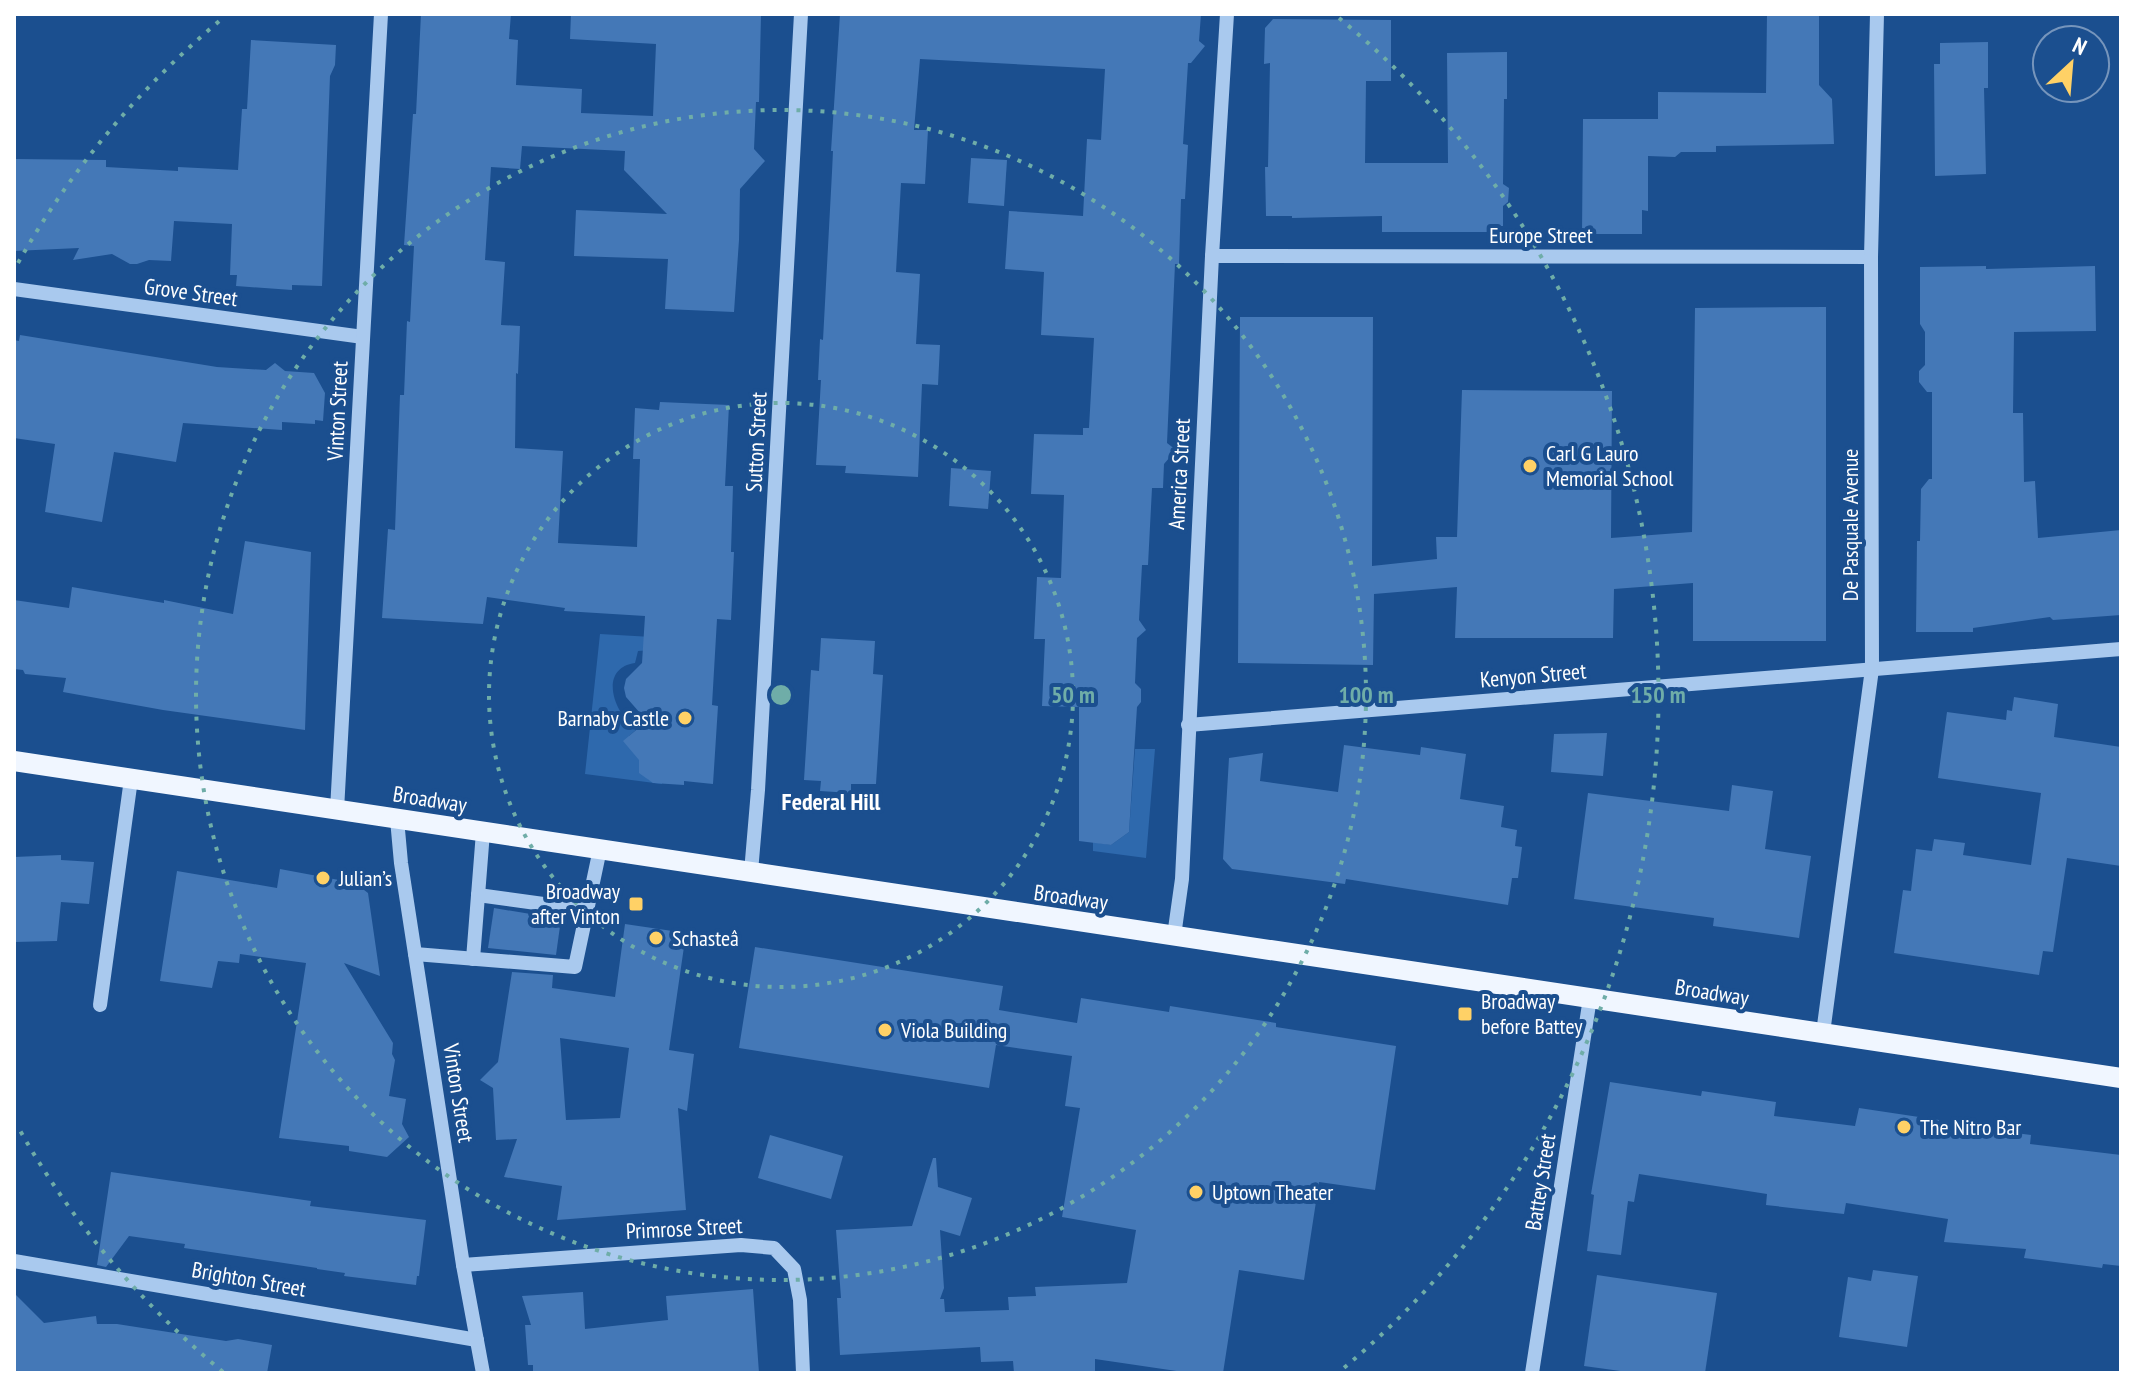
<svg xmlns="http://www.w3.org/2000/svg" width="2135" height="1387" viewBox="0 0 2135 1387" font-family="'PT Sans Narrow',sans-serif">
  <rect width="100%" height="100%" fill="#1b4f8f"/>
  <g fill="#2e69ad">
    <path d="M600,634L652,637V650L638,651L635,663C608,667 609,692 620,711C624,717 631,721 636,724L637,729L629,736L642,756L639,770L649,780L662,782V784L585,774Z"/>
    <path d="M1135,749H1155L1146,858L1093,851V842L1111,845L1129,832Z"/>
  </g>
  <g fill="#4478b7" fill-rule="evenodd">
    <path d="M421,14H511L509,39L518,40L516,85L582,89L581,113L653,116L656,44L570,39L571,14H761L759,102H756L754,149L765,161L740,189L739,240L734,312L665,309L668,259L574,256L576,210L667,214L624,170L625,151L522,146L520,169L491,167L485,260L505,262L501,325L520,326L518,374L516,373L515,448L563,451L558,543L637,547L640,459H633L635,408L659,410L660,402L729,405L725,486H733L731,552H734L731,620L717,619L712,705L718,706L713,784L684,781V785L653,783L639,773V760L623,741L647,721L626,697L624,688L626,679L642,663L645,616L564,611L565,608L487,597L483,624L382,618L388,529L395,530L400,395H404L407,321L410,322L414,246L404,245L413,114H416Z"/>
    <path d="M840,14H1201L1199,41L1205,46L1191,63H1188L1183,144L1188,145L1185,199H1181L1179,264H1175L1167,443L1176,450L1164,464L1163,488H1152L1148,565H1142L1139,620L1146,630L1137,638L1135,683L1141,689V702L1137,707L1129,832L1111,845L1079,841V707L1042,706L1045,639H1034L1037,577L1061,578L1064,495L1031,494L1034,434L1083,435V428H1089L1094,338L1041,335L1044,272L1005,269L1009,211L1083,216L1087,139L1101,140L1105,69L920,59L914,130H928L925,184L901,183L896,272L920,274L916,344L940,345L938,385L922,384L918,477L845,473L846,466L816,465L821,380H818L820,339L823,340L832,172L833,151H831Z"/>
    <path d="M1767,14H1819V85L1832,99L1834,144L1716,146V152H1681L1675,157L1648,156V211L1642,210V234H1582L1583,119H1658V92L1766,93Z"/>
    <path d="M1273,19L1391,20V81H1366L1365,163H1448L1447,53L1507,52V99H1504L1503,184L1509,188L1508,202L1503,206V226H1499V232H1382V216L1292,218V216H1266L1265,167H1268L1270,63L1264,64L1265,28Z"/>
    <path d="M251,40L336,45L335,65L330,76L322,286L292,285V290L236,286L237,275H230L232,224L174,221L171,261L149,260L137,264H130L112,254L73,260L79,248L14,251V159L106,160V167L178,171V167L238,170L242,109H247Z"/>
    <path d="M1988,42V88H1984L1986,174L1935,176L1934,64H1940V43Z"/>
    <path d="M971,158L1007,160L1004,206L968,203Z"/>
    <path d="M1986,266V269L2095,266L2096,331L2014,332L2013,413H2023L2024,482L2035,481L2038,538L2121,530V615L2053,620L2050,617L1973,628V632H1916L1917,541H1920L1921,489L1929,479H1932V392H1927L1919,382V371L1925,365V332L1920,324V267Z"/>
    <path d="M1826,307V641H1693V583L1614,589L1613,638H1455L1457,587L1374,594L1373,665L1238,663L1240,317H1373L1372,566L1437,559L1436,537H1457L1462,390L1612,391L1611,538L1692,532L1695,308Z"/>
    <path d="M20,335L217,367L266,370L275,363L285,371L314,373L325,393L323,421L315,420V424L282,422V430L183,423L176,462L114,452L102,522L45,512L55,444L14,438V340L19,341Z"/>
    <path d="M951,468L991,471L988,509L949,506Z"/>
    <path d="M245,541L311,552L305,730L163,710L63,692L66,678L25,674L23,670L14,669V600L69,608L72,587L164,603V600L233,614Z"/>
    <path d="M821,638L875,641L873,674L883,675L876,784H851V793L820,791L821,781L804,780L811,670L819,671Z"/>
    <path d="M2014,697L2058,704L2054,737L2121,747V866L2067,858L2053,952L2043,951L2039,975L1894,953L1903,890L1911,891L1916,849L1932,851L1934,839L1965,843L1963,855L2031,865L2041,793L1938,778L1947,712L2006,720L2007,710L2012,711Z"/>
    <path d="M1607,733L1603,776L1551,772L1554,734Z"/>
    <path d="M1344,745L1420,755L1421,747L1466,754L1460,799L1504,806L1501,827L1517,830L1515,846L1522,847L1518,878H1512L1508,905L1346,879L1345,884L1232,869L1223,859L1229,758L1263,753L1260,781L1338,792Z"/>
    <path d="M1732,785L1773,791L1765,849L1811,856L1799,938L1713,926L1714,918L1574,899L1588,793L1729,811Z"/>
    <path d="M61,855V860L94,862L89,904L61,902L57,941L14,942V857Z"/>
    <path d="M280,869L355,883L368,893L380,976L344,963L393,1043L392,1054L395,1060L389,1096L406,1099L402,1124L409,1137L387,1157L349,1151V1146L279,1138L306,963L240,954L239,963L218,961L212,988L160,981L177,871L277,888Z"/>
    <path d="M494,908L561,919L556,955L488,948Z"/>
    <path d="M625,924L686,933L669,1050L694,1054L687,1111L678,1108L686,1210L557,1220L562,1186L504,1177L517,1139L496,1140L493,1088L480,1080L498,1062L512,972L553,975L552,988L615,997ZM560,1038L629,1048L620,1118L566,1120Z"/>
    <path d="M755,947L1003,986L999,1010L1077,1023L1081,998L1169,1012L1170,1006L1276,1023V1027L1396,1046L1375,1190L1319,1182L1304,1280L1239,1270L1223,1373H1190L1095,1359V1373H1014L1013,1361L981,1362L980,1347L840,1355L837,1298H841L836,1230L912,1226L933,1158H936L938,1187L972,1198L960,1236L940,1230L944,1288L940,1299H944L945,1312L1009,1310L1008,1297L1036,1296L1035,1287L1127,1283L1136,1230L1062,1217L1080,1108L1065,1106L1072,1056L996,1045L989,1088L739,1048Z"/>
    <path d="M1610,1082L1701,1096L1702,1091L1776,1102L1774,1116L1855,1126L1859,1108L1939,1120V1123L2031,1135L2030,1144L2121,1155V1266L2103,1264L2102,1268L2024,1258L2026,1249L1944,1242L1948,1219L1846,1203L1844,1214L1766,1205L1767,1194L1639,1174L1634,1202L1628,1201L1621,1255L1587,1251L1594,1195L1591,1194Z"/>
    <path d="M770,1135L843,1156L831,1199L758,1178Z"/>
    <path d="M111,1172L311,1201L310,1206L426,1220L419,1276H417L416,1285L344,1276L345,1273L317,1269V1268L184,1248L185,1244L129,1236L106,1267L97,1265Z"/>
    <path d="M1873,1270L1918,1276L1907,1347L1839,1337L1848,1277L1871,1281Z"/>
    <path d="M1597,1275L1717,1293L1705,1373H1635L1584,1366Z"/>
    <path d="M753,1289L759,1373H533V1365H528L525,1325H531L522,1296L583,1292L585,1329L668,1320L666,1296Z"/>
    <path d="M14,1293L44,1323L96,1316L97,1324H117L226,1341L238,1339L272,1345L267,1373H14Z"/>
  </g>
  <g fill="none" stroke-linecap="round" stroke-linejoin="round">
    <g stroke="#a9c9ee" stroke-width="14">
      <path d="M1212,256L1871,257"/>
      <path d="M14,289L363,337"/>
      <path d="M1188,725L2121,649"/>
      <path d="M337,810L381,14"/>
      <path d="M397,819L401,863L463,1265L483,1373"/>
      <path d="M751,872L758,790L801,14"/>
      <path d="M478,895L587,910"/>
      <path d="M1174,936L1182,879L1212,256L1227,14"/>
      <path d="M415,954L575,967L600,849"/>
      <path d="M473,959L483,832"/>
      <path d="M100,1005L131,779"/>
      <path d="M1823,1033L1872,669L1871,257L1877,14"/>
      <path d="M14,1261L477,1340"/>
      <path d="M463,1265L741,1245L774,1248L794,1269L800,1300L803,1373"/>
      <path d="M1532,1373L1590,998"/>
    </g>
    <path stroke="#f0f6ff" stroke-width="20" d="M14,761L2121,1078"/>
  </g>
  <g fill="none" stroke="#6fada8" stroke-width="4" stroke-dasharray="4 8">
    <circle cx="781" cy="695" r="292"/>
    <circle cx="781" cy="695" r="585"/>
    <path d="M223 1372A877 877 0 0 1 18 1127M18 263A877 877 0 0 1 223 18M1339 18A877 877 0 0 1 1339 1372"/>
  </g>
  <g fill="#ffd166" stroke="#1b4f8f" stroke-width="3">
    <circle cx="1530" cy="466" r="8"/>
    <circle cx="685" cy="718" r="8"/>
    <circle cx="323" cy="878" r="8"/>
    <rect x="628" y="896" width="16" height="16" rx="4"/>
    <circle cx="656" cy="938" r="8"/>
    <rect x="1457" y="1006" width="16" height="16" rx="4"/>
    <circle cx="885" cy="1030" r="8"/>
    <circle cx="1904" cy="1127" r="8"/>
    <circle cx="1196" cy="1192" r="8"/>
  </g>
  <g text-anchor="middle" stroke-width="8" stroke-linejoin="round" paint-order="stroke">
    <g font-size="22" fill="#fff" stroke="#1b4f8f">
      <text x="1541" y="243">Europe Street</text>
      <text transform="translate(191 292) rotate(8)" y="8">Grove Street</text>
      <text transform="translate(337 411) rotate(-87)" y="8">Vinton Street</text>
      <text transform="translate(756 442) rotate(-87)" y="8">Sutton Street</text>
      <text transform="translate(1179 474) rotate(-87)" y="8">America Street</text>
      <text transform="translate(1850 525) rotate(-90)" y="8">De Pasquale Avenue</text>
      <text transform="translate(1533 675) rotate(-5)" y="8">Kenyon Street</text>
      <text transform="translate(430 799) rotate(9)" y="8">Broadway</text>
      <text transform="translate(1071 897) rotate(8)" y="8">Broadway</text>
      <text transform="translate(1712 992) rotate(9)" y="8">Broadway</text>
      <text transform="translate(459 1093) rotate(81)" y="8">Vinton Street</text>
      <text transform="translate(1540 1182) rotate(-81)" y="8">Battey Street</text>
      <text transform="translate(684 1228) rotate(-3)" y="8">Primrose Street</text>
      <text transform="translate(249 1279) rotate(10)" y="8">Brighton Street</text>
    </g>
    <g font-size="22" fill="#fff" stroke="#1b4f8f" text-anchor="start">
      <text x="1546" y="461">Carl G Lauro<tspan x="1546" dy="25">Memorial School</tspan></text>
      <text x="669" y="726" text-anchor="end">Barnaby Castle</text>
      <text x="339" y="886">Julian’s</text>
      <text x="620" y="899" text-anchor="end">Broadway<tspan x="620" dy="25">after Vinton</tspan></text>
      <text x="672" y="946">Schasteâ</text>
      <text x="1481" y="1009">Broadway<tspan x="1481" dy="25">before Battey</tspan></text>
      <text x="901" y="1038">Viola Building</text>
      <text x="1920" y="1135">The Nitro Bar</text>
      <text x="1212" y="1200">Uptown Theater</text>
    </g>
    <g font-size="24" font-weight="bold" fill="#fff" stroke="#1b4f8f">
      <text x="831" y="810">Federal Hill</text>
    </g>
  </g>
  <circle cx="781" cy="695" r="12" fill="#6fada8" stroke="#1b4f8f" stroke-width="4"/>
  <g font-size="24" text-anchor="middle" font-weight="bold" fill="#6fada8" stroke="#1b4f8f" stroke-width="8" stroke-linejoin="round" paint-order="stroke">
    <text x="1073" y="703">50 m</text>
    <text x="1366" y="703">100 m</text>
    <text x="1658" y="703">150 m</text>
  </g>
  <rect width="2135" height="1387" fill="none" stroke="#ffffff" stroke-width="32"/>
  <g transform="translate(2071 64) rotate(26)"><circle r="38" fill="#1b4f8f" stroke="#7695bc" stroke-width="2"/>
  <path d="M0-6L14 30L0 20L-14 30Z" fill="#ffd166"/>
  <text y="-12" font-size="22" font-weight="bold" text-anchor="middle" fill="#ffffff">N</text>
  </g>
</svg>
